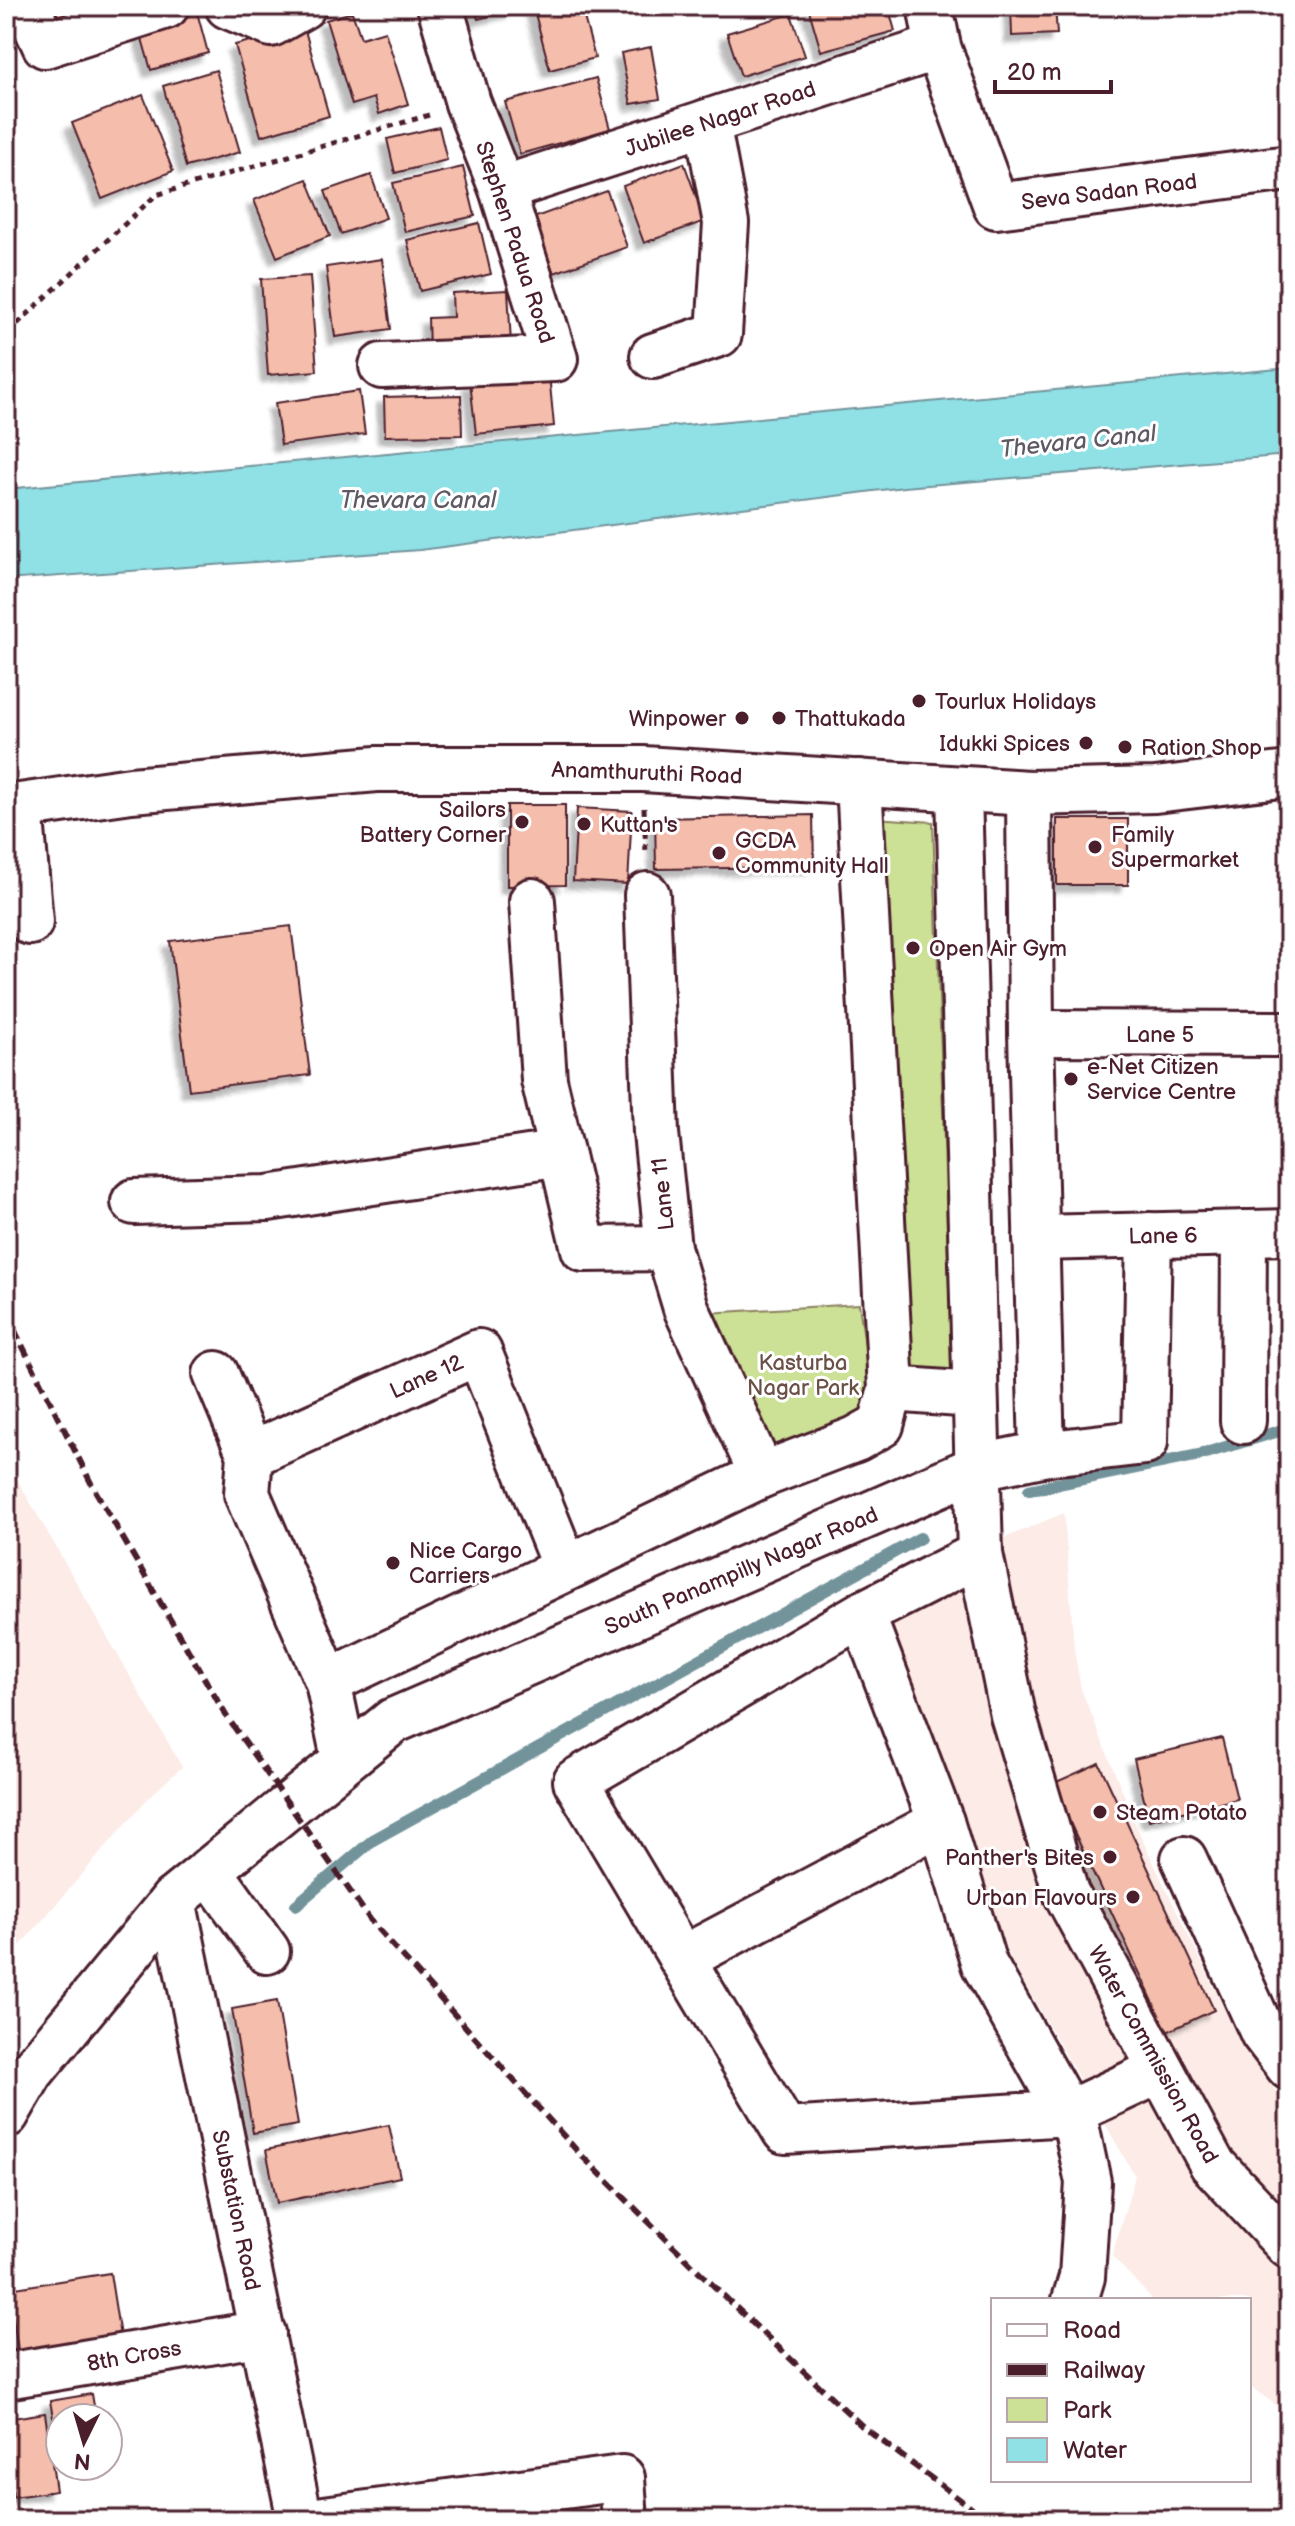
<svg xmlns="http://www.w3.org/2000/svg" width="1295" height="2526" viewBox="0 0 1295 2526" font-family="'Balsamiq Sans',sans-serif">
  <defs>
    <filter id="shadow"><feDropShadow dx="-7" dy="7" stdDeviation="2" flood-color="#0004"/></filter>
  </defs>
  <rect width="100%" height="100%" fill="#fff"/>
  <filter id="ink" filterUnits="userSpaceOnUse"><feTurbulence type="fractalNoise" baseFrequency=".0125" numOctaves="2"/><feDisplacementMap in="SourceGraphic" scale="16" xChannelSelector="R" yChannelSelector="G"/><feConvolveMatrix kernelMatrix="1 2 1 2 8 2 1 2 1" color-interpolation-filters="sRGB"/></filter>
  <g filter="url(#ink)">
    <g fill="#fcebe6">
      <path d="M6,1460L182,1767L149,1797L6,1962Z"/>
      <path d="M1064,1513L1074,1649L1081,1689L1141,1837L1243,2048L1289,2109V2414L1249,2386V2300H1153L1112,2256L1135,2176L1009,1956L878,1591Z"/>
    </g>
    <g fill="#cce196" stroke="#8b8060" stroke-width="2">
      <path d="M874,818L933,822L952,1375L904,1374Z"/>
      <path d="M859,1304L873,1401L859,1422L770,1460L707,1313Z"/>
    </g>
    <path fill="#8fe1e6" stroke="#73939b" stroke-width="2" d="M1289,368V455L904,487L420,550L6,580V489Z"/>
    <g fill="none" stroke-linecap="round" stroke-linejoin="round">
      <g stroke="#73939b" stroke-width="12">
        <path d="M1029,1490L1199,1455L1289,1428"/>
        <path d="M296,1905L373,1840L920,1538"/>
      </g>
    </g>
    <g fill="#f5bdab" stroke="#4a1f2b" stroke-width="2" filter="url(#shadow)">
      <path d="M45,6H104L54,32Z"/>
      <path d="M474,6H513L514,10L478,19Z"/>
      <path d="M533,6H581L595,58L550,70Z"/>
      <path d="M824,6H888L895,31L821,51L809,10Z"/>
      <path d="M1011,6H1055L1057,34L1012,36Z"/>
      <path d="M197,12L208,53L151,70L139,28Z"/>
      <path d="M352,12L361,38L385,31L408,104L379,114L374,98L352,105L326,20Z"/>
      <path d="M791,14L805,56L741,76L727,33Z"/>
      <path d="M304,27L329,116L261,136L235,45Z"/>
      <path d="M651,47L660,99L631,104L621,53Z"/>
      <path d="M216,70L240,152L186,167L163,86Z"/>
      <path d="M596,78L610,129L520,154L505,102Z"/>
      <path d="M143,95L173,171L102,199L72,123Z"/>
      <path d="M439,127L447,160L395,173L387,139Z"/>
      <path d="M684,163L705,221L644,243L623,186Z"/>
      <path d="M463,167L475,216L405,232L393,183Z"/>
      <path d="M371,175L386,218L341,234L325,191Z"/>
      <path d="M307,179L330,236L277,257L254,200Z"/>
      <path d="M607,191L627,247L554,273L533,218Z"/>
      <path d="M479,223L491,274L420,291L407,240Z"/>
      <path d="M382,259L391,329L335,337L326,267Z"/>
      <path d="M310,276L317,371L268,375L261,279Z"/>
      <path d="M508,290L511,344L429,348L428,318L453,317L452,293Z"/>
      <path d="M549,374L554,426L476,434L470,382Z"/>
      <path d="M359,391L365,434L281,445L275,403Z"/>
      <path d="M461,395L462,435L385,436L384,397Z"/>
      <path d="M507,805H565V885L507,886Z"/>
      <path d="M577,808L632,811L628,884L573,881Z"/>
      <path d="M813,815L814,867L656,869L655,818Z"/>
      <rect x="1057" y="819" width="71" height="66"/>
      <path d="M291,926L310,1075L189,1090L170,941Z"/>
      <path d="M1222,1738L1237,1799L1149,1820L1134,1759Z"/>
      <path d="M1099,1763L1214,2010L1167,2032L1052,1784Z"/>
      <path d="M277,2001L298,2125L253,2133L232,2009Z"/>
      <path d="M389,2125L400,2177L277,2203L266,2150Z"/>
      <path d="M110,2273L122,2349L20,2364L9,2289Z"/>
      <path d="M92,2394L96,2418H60V2456L50,2401Z"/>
      <path d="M45,2413L56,2491L13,2497L6,2419Z"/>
    </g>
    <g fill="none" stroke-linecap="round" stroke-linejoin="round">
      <g stroke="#4a1f2b" stroke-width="50">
        <g id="minor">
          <path d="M27,6L45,45L166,6"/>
          <path d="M228,6L271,24L303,6"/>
          <path d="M930,6L938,47L996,206L1289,168"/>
          <path d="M502,189L938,47"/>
          <path d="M653,356L719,334L726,223L707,122"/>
          <path d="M382,366L555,359L502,189L468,103L440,6"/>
          <path d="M959,791L980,1554L1013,1715L1066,1893L1212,2164L1289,2246"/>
          <path d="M1029,793L1031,1033L1042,1454"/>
          <path d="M20,806L30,922"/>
          <path d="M6,808L131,790L377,769H643L1029,793L1155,790L1289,774"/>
          <path d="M647,895L656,1133L668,1248L686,1308L762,1475"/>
          <path d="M532,901L544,1080L584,1249L668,1248"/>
          <path d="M1031,1033L1289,1034"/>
          <path d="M134,1202L268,1198L561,1153"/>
          <path d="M1036,1238L1289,1232"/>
          <path d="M216,1374L250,1455L247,1494L328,1682L344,1758"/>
          <path d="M891,1389L974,1395"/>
          <path d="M1243,1421L1244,1233"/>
          <path d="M250,1455L479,1352L565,1567"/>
          <path d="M862,1614L941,1822L682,1959L576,1781L862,1614L980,1554"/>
          <path d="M328,1682L762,1475L856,1439L881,1425L891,1389L859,782"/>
          <path d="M941,1822L984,1964L1077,2130L1088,2182L1082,2277L1075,2300"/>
          <path d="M1184,1859L1263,2033L1289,2067"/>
          <path d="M209,1870L267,1951"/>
          <path d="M173,1900L300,2520"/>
          <path d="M682,1959L785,2131L1069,2113L1161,2070"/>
          <path d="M6,2115L31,2072L173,1900L393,1721L979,1467L1042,1454L1145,1442L1149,1235"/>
          <path d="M6,2376L263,2333"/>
          <path d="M317,2520L622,2478L625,2520"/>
        </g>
      </g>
      <g stroke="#4a1f2b" stroke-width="5" stroke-dasharray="6 6" stroke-linecap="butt">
        <path d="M6,328L17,324L156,195L429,115"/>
        <path d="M644,808L646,854"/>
      </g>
      <use href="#minor" stroke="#fff" stroke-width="44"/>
      <path stroke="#4a1f2b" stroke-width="6" stroke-dasharray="12 6" stroke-linecap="butt" d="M6,1313L92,1485L227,1717L374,1925L579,2153L728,2300L862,2426L987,2520"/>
    </g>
  </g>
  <g fill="#4a1f2b" stroke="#fff" stroke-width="3">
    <circle cx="919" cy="701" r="8"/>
    <circle cx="742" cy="718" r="8"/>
    <circle cx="779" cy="718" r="8"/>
    <circle cx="1086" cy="743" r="8"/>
    <circle cx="1125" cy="747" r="8"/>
    <circle cx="522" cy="822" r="8"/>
    <circle cx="584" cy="824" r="8"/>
    <circle cx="1095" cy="847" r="8"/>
    <circle cx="719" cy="853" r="8"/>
    <circle cx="913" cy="948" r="8"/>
    <circle cx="1071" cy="1079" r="8"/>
    <circle cx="393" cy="1563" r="8"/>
    <circle cx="1100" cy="1812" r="8"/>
    <circle cx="1110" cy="1857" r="8"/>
    <circle cx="1133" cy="1897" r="8"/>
  </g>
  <g text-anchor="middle" stroke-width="6" stroke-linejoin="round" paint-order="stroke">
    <g font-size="22" fill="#4a1f2b" stroke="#fff">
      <text transform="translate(720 118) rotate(-18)" y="8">Jubilee Nagar Road</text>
      <text transform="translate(1109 191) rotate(-7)" y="8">Seva Sadan Road</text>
      <text transform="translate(516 242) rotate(72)" y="8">Stephen Padua Road</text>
      <text transform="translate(647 772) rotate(2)" y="8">Anamthuruthi Road</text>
      <text x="1160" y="1042">Lane 5</text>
      <text transform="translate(662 1194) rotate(-96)" y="8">Lane 11</text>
      <text transform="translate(1163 1235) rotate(-1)" y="8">Lane 6</text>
      <text transform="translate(426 1376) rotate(-24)" y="8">Lane 12</text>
      <text transform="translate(741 1570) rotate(-23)" y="8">South Panampilly Nagar Road</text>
      <text transform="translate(1154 2054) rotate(61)" y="8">Water Commission Road</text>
      <text transform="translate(237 2210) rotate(78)" y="8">Substation Road</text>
      <text transform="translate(134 2355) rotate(-10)" y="8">8th Cross</text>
    </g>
    <g font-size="22" fill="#4a1f2b" stroke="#fff" text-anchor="start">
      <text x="935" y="709">Tourlux Holidays</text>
      <text x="726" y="726" text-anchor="end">Winpower</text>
      <text x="795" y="726">Thattukada</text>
      <text x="1070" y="751" text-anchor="end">Idukki Spices</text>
      <text x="1141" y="755">Ration Shop</text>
      <text x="506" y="817" text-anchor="end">Sailors<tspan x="506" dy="25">Battery Corner</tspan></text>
      <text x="600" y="832">Kuttan's</text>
      <text x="1111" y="842">Family<tspan x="1111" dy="25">Supermarket</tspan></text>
      <text x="735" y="848">GCDA<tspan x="735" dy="25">Community Hall</tspan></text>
      <text x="929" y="956">Open Air Gym</text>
      <text x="1087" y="1074">e-Net Citizen<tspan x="1087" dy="25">Service Centre</tspan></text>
      <text x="409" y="1558">Nice Cargo<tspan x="409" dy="25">Carriers</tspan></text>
      <text x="1116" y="1820">Steam Potato</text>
      <text x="1094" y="1865" text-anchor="end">Panther's Bites</text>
      <text x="1117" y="1905" text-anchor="end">Urban Flavours</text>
    </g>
    <g font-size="22" fill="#6a5046" stroke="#fff">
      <text x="803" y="1370">Kasturba<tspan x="803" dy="25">Nagar Park</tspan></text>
    </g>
    <g font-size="24" font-style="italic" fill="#5f5963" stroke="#fff">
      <text transform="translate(1078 441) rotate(-6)" y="8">Thevara Canal</text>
      <text x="418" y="508">Thevara Canal</text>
    </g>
  </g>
  <rect width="1295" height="2526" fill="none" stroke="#fff" stroke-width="32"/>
  <rect x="16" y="16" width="1263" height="2494" fill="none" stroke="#4a1f2b" stroke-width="3" filter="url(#ink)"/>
  <rect x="991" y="2298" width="260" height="184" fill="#ffffff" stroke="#b7a5aa" stroke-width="2"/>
  <rect x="1007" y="2324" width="40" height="12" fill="#ffffff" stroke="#b7a5aa" stroke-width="2"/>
  <text x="1063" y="2338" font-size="24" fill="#4a1f2b">Road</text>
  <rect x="1007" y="2364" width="40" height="12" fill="#4a1f2b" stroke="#b7a5aa" stroke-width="2"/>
  <text x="1063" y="2378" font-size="24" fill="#4a1f2b">Railway</text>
  <rect x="1007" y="2398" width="40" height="24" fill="#cce196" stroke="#b7a5aa" stroke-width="2"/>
  <text x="1063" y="2418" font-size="24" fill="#4a1f2b">Park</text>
  <rect x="1007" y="2438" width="40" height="24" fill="#8fe1e6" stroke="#b7a5aa" stroke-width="2"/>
  <text x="1063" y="2458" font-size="24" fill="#4a1f2b">Water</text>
  <g transform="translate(84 2442) rotate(185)"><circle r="38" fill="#ffffff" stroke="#b7a5aa" stroke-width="2"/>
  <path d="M0-6L14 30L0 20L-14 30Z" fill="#4a1f2b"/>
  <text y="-12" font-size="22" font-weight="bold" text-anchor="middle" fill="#4a1f2b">N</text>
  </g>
  <path d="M995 80v12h116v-12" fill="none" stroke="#4a1f2b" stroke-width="4"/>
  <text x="1007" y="80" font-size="24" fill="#4a1f2b" stroke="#ffffff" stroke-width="6" paint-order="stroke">20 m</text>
</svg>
